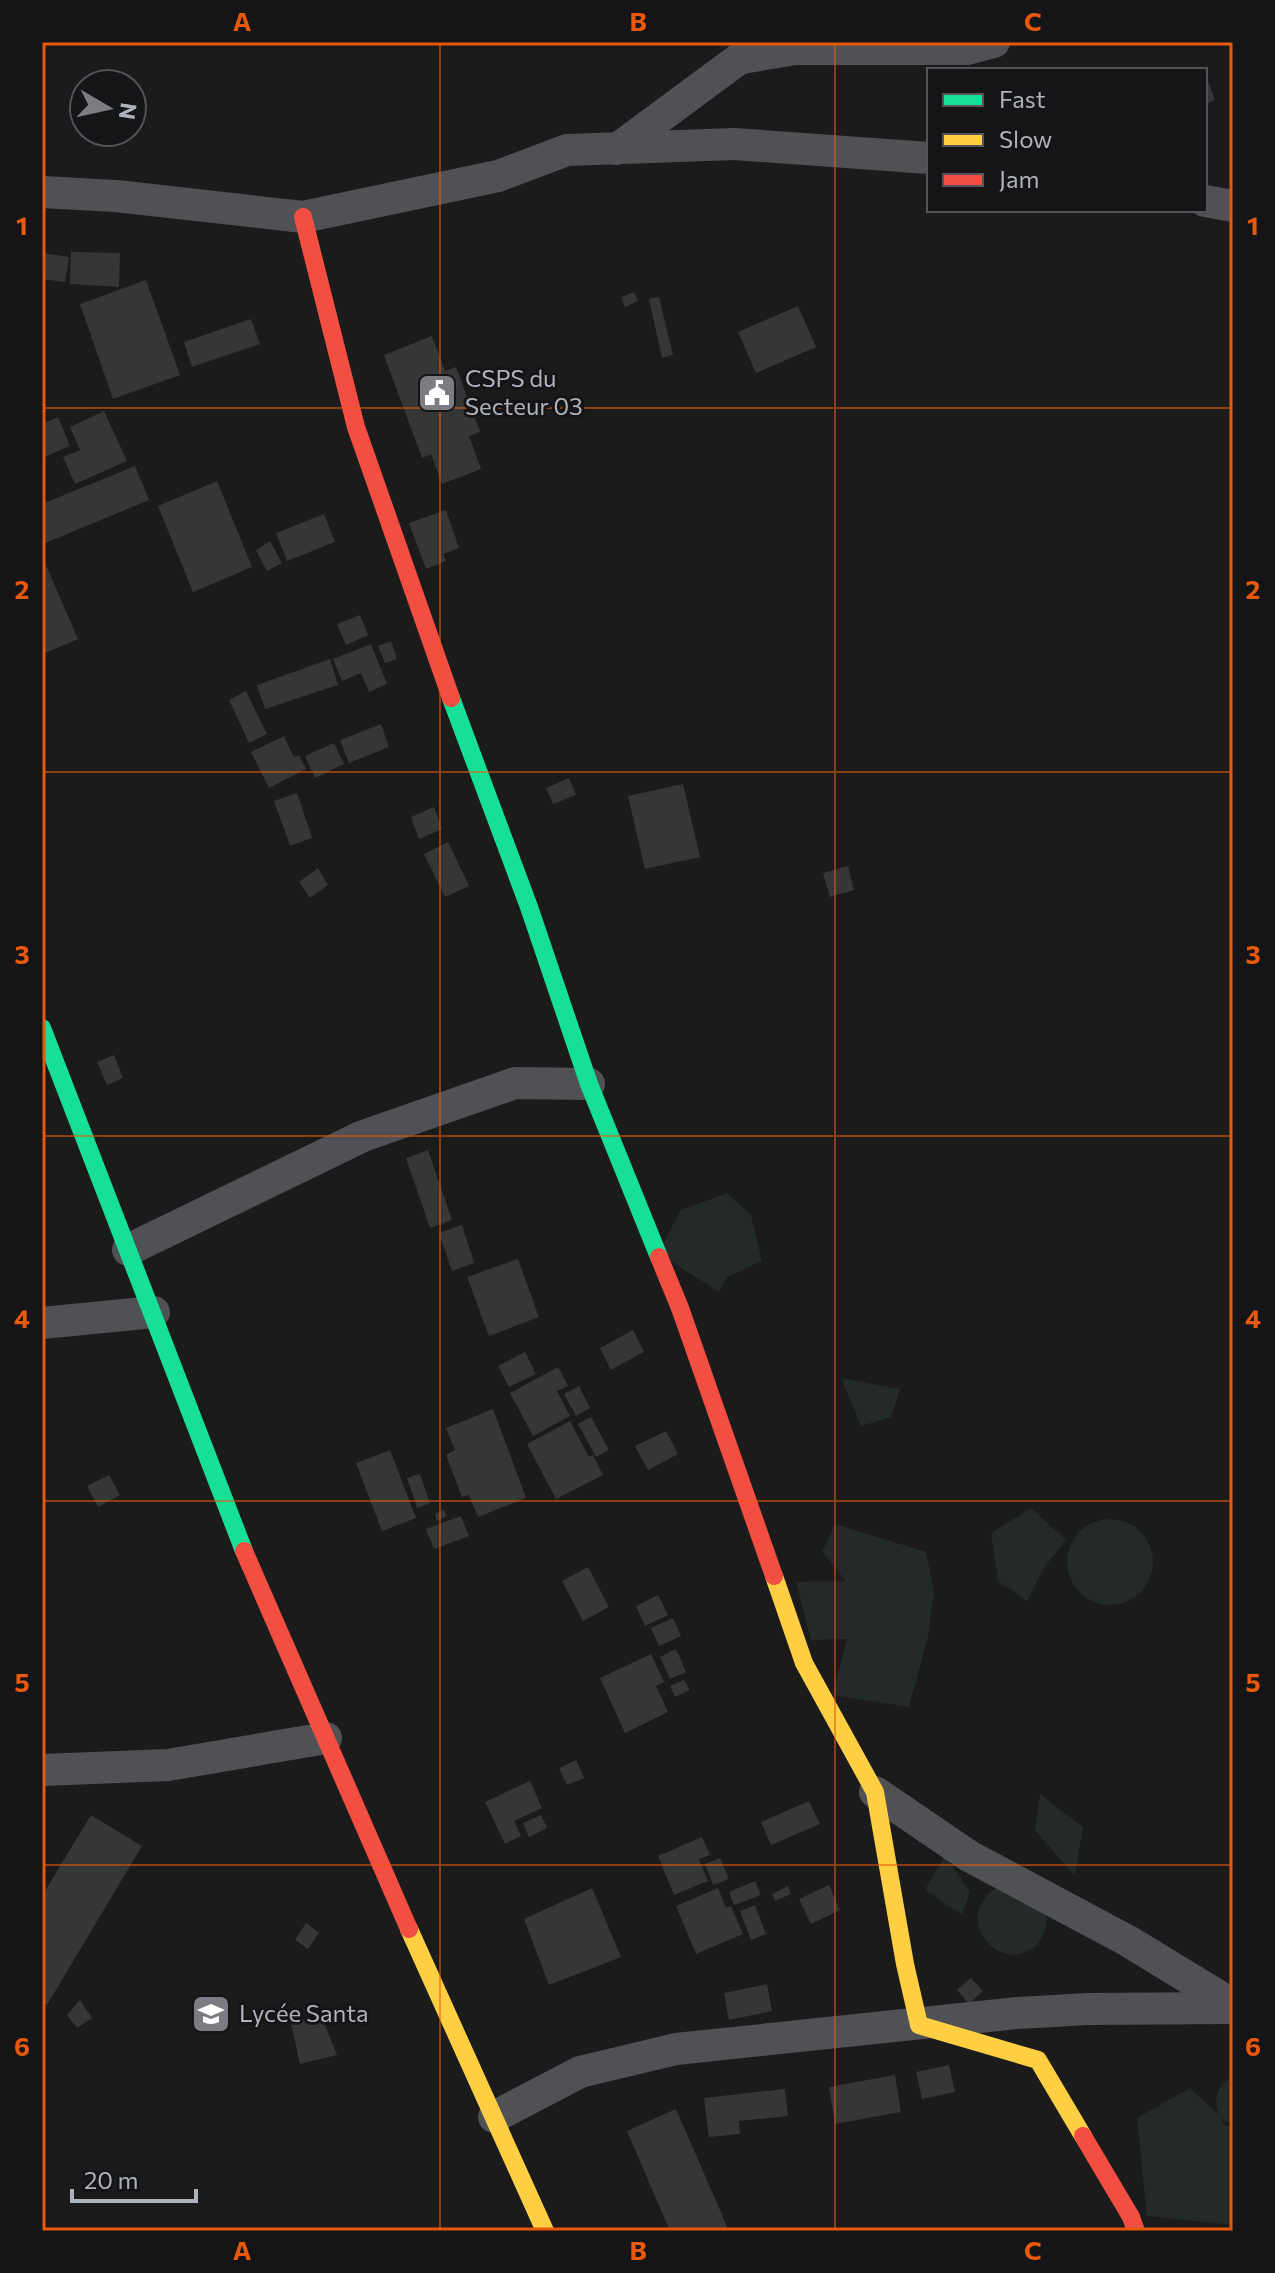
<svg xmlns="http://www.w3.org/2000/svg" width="1275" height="2273" viewBox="0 0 1275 2273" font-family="Commissioner,sans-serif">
  <rect width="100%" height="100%" fill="#1b1b1b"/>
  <g fill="#242a25">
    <path d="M727,1193L751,1215L762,1261L727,1277L719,1292L658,1253L681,1210Z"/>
    <path d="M841,1378L900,1389L891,1417L861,1426Z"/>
    <path d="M1031,1508L1066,1540L1044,1568L1027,1601L998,1581L991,1533Z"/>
    <circle cx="1110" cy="1562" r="43"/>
    <path d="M835,1524L926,1552L934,1592L928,1636L909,1707L832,1695L847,1639L811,1640L796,1582L846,1581L822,1552Z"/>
    <path d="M1040,1794L1083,1827L1075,1876L1035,1830Z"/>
    <path d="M945,1855L970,1892L962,1915L925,1890Z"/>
    <path d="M1001,1886L1046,1911C1048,1924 1045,1935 1036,1945C1000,1980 946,1913 1001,1886Z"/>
    <path d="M1233,2076V2125L1222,2119L1223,2124L1233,2127V2225L1147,2216L1137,2118L1190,2088L1219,2115C1213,2099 1217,2085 1233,2076Z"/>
  </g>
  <g fill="#353636">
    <path d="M1207,78L1215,100L1205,104V79Z"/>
    <path d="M71,252L120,253L119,287L70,284Z"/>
    <path d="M42,253L69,257L65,282L42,279Z"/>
    <path d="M146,280L180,375L113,399L80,304Z"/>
    <path d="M634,292L638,301L625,307L621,297Z"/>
    <path d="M659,297L673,355L662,358L649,299Z"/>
    <path d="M798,306L816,347L756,373L738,332Z"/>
    <path d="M251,319L260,344L192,367L184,342Z"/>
    <path d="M432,336L445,371L456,367L480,432L469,436L481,469L442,484L431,454L422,458L384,355Z"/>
    <path d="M104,411L127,461L75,484L63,457L80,450L70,427Z"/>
    <path d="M58,417L70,446L42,458V424Z"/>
    <path d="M135,466L149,500L43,544L42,504Z"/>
    <path d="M217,481L252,567L193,592L158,506Z"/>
    <path d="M446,510L459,548L443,554L446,561L426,569L409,523Z"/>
    <path d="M324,514L335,542L287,561L276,533Z"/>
    <path d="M270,541L282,563L267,571L256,550Z"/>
    <path d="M42,556L78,639L45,653L42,646Z"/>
    <path d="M360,615L368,635L346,645L337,624Z"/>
    <path d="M391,641L397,659L385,663L378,646Z"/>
    <path d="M371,644L387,684L369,692L361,673L342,681L333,659Z"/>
    <path d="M330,659L338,685L265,709L257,685Z"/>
    <path d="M246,691L267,734L249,743L229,700Z"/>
    <path d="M381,724L389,747L349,763L340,740Z"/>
    <path d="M284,736L294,757L299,755L306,769L269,788L251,752Z"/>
    <path d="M334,743L344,764L315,778L305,756Z"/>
    <path d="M569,778L576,795L553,804L546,788Z"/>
    <path d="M683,784L700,857L645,869L628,796Z"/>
    <path d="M297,793L312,838L290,846L274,801Z"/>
    <path d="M434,807L442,829L419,839L411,817Z"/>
    <path d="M448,842L469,886L445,897L424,854Z"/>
    <path d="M848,866L854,890L830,897L823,873Z"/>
    <path d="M318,868L328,885L310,898L299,882Z"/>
    <path d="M114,1055L123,1078L107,1085L97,1062Z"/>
    <path d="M428,1150L452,1220L430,1228L406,1158Z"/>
    <path d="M462,1225L474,1263L452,1271L439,1233Z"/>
    <path d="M518,1259L539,1317L489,1336L467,1277Z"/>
    <path d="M633,1330L644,1352L611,1370L600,1348Z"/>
    <path d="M525,1352L536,1374L509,1387L498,1366Z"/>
    <path d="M558,1367L568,1386L557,1391L570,1416L533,1436L510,1393Z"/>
    <path d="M579,1386L590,1408L576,1416L564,1394Z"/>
    <path d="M493,1409L526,1498L478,1517L469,1495L462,1497L446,1455L455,1450L446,1428Z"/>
    <path d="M591,1417L609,1450L596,1457L578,1424Z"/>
    <path d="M570,1421L589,1457L593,1455L603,1475L556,1499L527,1444Z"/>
    <path d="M666,1431L678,1454L648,1470L635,1446Z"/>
    <path d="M390,1450L416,1518L382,1531L356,1463Z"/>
    <path d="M420,1474L430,1503L417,1508L407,1478Z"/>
    <path d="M109,1475L120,1495L98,1507L87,1486Z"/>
    <path d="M444,1510L447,1516L437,1521L435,1514Z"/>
    <path d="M461,1516L469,1536L434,1549L426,1529Z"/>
    <path d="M588,1567L609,1607L583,1621L562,1581Z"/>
    <path d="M658,1595L668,1615L645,1626L636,1606Z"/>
    <path d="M673,1618L681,1636L659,1646L651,1628Z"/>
    <path d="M676,1649L686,1672L670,1679L660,1657Z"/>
    <path d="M651,1654L664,1682L656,1686L668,1712L625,1733L600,1678Z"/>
    <path d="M684,1680L690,1690L675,1697L670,1686Z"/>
    <path d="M576,1760L584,1778L567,1785L559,1768Z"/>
    <path d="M530,1781L542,1808L514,1821L521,1836L505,1844L485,1802Z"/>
    <path d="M809,1801L820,1824L771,1845L761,1822Z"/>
    <path d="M91,1815L142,1846L47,2005L42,2002V1896Z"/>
    <path d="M541,1815L547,1828L529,1837L523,1823Z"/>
    <path d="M702,1837L710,1855L699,1859L708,1881L674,1895L658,1856Z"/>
    <path d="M720,1858L729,1879L713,1885L705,1864Z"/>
    <path d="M755,1881L761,1895L734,1905L729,1892Z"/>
    <path d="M829,1885L840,1910L811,1924L799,1899Z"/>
    <path d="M788,1886L791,1894L775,1901L772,1894Z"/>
    <path d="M592,1888L621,1957L549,1985L524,1919Z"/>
    <path d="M718,1888L726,1908L731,1906L743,1934L696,1954L676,1906Z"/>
    <path d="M755,1905L766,1934L751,1940L740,1911Z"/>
    <path d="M306,1923L319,1933L308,1949L295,1940Z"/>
    <path d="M971,1978L983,1991L969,2004L957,1990Z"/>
    <path d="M767,1984L772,2011L729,2020L724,1993Z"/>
    <path d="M80,2000L92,2018L77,2028L67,2015Z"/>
    <path d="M321,2015L337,2055L300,2064L291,2023Z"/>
    <path d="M949,2065L955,2092L922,2099L916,2072Z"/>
    <path d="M895,2075L901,2112L835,2124L829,2087Z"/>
    <path d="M785,2089L788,2116L739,2121L740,2134L709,2137L704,2098Z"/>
    <path d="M676,2109L729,2231H670L627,2131Z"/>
  </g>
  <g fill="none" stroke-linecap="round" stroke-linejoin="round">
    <g stroke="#505154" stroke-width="32">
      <path d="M742,58L795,49H967L994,42"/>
      <path d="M617,149L759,44"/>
      <path d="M42,192L116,196L303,217L498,176L567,150L734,144L929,158"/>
      <path d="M1205,201L1233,206"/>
      <path d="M128,1250L363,1136L515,1083L589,1084"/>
      <path d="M42,1323L154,1312"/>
      <path d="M42,1770L168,1765L326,1738"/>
      <path d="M875,1792L969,1856L1128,1941L1233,2005"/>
      <path d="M494,2117L580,2072L676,2049L1018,2013L1088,2009L1233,2008"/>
    </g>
    <g stroke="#16e098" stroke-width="18">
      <path d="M451,698L529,907L589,1084L659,1257"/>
      <path d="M42,1028L244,1551"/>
    </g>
    <g stroke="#ffcf43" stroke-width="18">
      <path d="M774,1576L804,1663L875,1792L905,1964L919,2025L1038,2060L1083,2136"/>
      <path d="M409,1929L545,2231"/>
    </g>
    <g stroke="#f24e42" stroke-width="18">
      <path d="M303,217L356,427L451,698"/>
      <path d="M659,1257L680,1308L774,1576"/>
      <path d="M244,1551L409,1929"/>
      <path d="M1083,2136L1131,2217L1136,2231"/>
    </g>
  </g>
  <path fill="none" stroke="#e8590c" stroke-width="2" stroke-opacity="0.55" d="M440,42V2231M835,42V2231M42,408H1233M42,772H1233M42,1136H1233M42,1501H1233M42,1865H1233"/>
  <defs>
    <g id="civic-square" transform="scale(2)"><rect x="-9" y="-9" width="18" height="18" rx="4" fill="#7b7d82" stroke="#151517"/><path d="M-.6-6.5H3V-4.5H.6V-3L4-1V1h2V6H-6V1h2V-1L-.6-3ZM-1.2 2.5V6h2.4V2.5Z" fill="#fff"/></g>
    <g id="school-square" transform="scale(2)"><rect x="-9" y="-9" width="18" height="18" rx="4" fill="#7b7d82" stroke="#151517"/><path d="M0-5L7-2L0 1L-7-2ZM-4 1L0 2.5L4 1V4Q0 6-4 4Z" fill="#fff"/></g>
  </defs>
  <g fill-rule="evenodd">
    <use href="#civic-square" x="437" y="393"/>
    <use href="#school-square" x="211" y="2014"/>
  </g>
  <g text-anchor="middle" stroke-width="6" stroke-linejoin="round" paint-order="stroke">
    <g font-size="24" fill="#aeb2ba" stroke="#151517" text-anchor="start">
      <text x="465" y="387">CSPS du<tspan x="465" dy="28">Secteur 03</tspan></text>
      <text x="239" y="2022">Lycée Santa</text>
    </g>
  </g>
  <rect width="1275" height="2273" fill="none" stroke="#151517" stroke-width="88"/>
  <rect x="927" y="68" width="280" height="144" fill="#151517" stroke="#525458" stroke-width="2"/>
  <rect x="943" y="94" width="40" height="12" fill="#16e098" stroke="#525458" stroke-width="2"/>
  <text x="999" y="108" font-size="24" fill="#aeb2ba">Fast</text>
  <rect x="943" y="134" width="40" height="12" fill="#ffcf43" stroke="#525458" stroke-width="2"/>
  <text x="999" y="148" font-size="24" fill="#aeb2ba">Slow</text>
  <rect x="943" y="174" width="40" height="12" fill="#f24e42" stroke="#525458" stroke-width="2"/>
  <text x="999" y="188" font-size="24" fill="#aeb2ba">Jam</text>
  <g transform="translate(108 108) rotate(99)"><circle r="38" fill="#151517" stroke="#525458" stroke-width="2"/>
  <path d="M0-6L14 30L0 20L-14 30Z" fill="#7b7d82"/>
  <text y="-12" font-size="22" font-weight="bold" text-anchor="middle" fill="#aeb2ba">N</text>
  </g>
  <path d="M72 2189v12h124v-12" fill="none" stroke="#aeb2ba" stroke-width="4"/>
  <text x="84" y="2189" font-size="24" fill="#aeb2ba" stroke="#151517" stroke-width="6" paint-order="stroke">20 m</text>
  <rect x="44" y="44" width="1187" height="2185" fill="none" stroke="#e8590c" stroke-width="3"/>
  <g font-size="26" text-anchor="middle" font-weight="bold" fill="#e8590c">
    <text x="242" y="31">A</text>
    <text x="638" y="31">B</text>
    <text x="1033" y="31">C</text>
    <text x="22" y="235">1</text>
    <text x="1253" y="235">1</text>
    <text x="22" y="599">2</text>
    <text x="1253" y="599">2</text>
    <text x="22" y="964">3</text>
    <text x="1253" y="964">3</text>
    <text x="22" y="1328">4</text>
    <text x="1253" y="1328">4</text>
    <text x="22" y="1692">5</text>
    <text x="1253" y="1692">5</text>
    <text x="22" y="2056">6</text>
    <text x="1253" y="2056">6</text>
    <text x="242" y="2260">A</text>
    <text x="638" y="2260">B</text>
    <text x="1033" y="2260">C</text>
  </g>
</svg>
